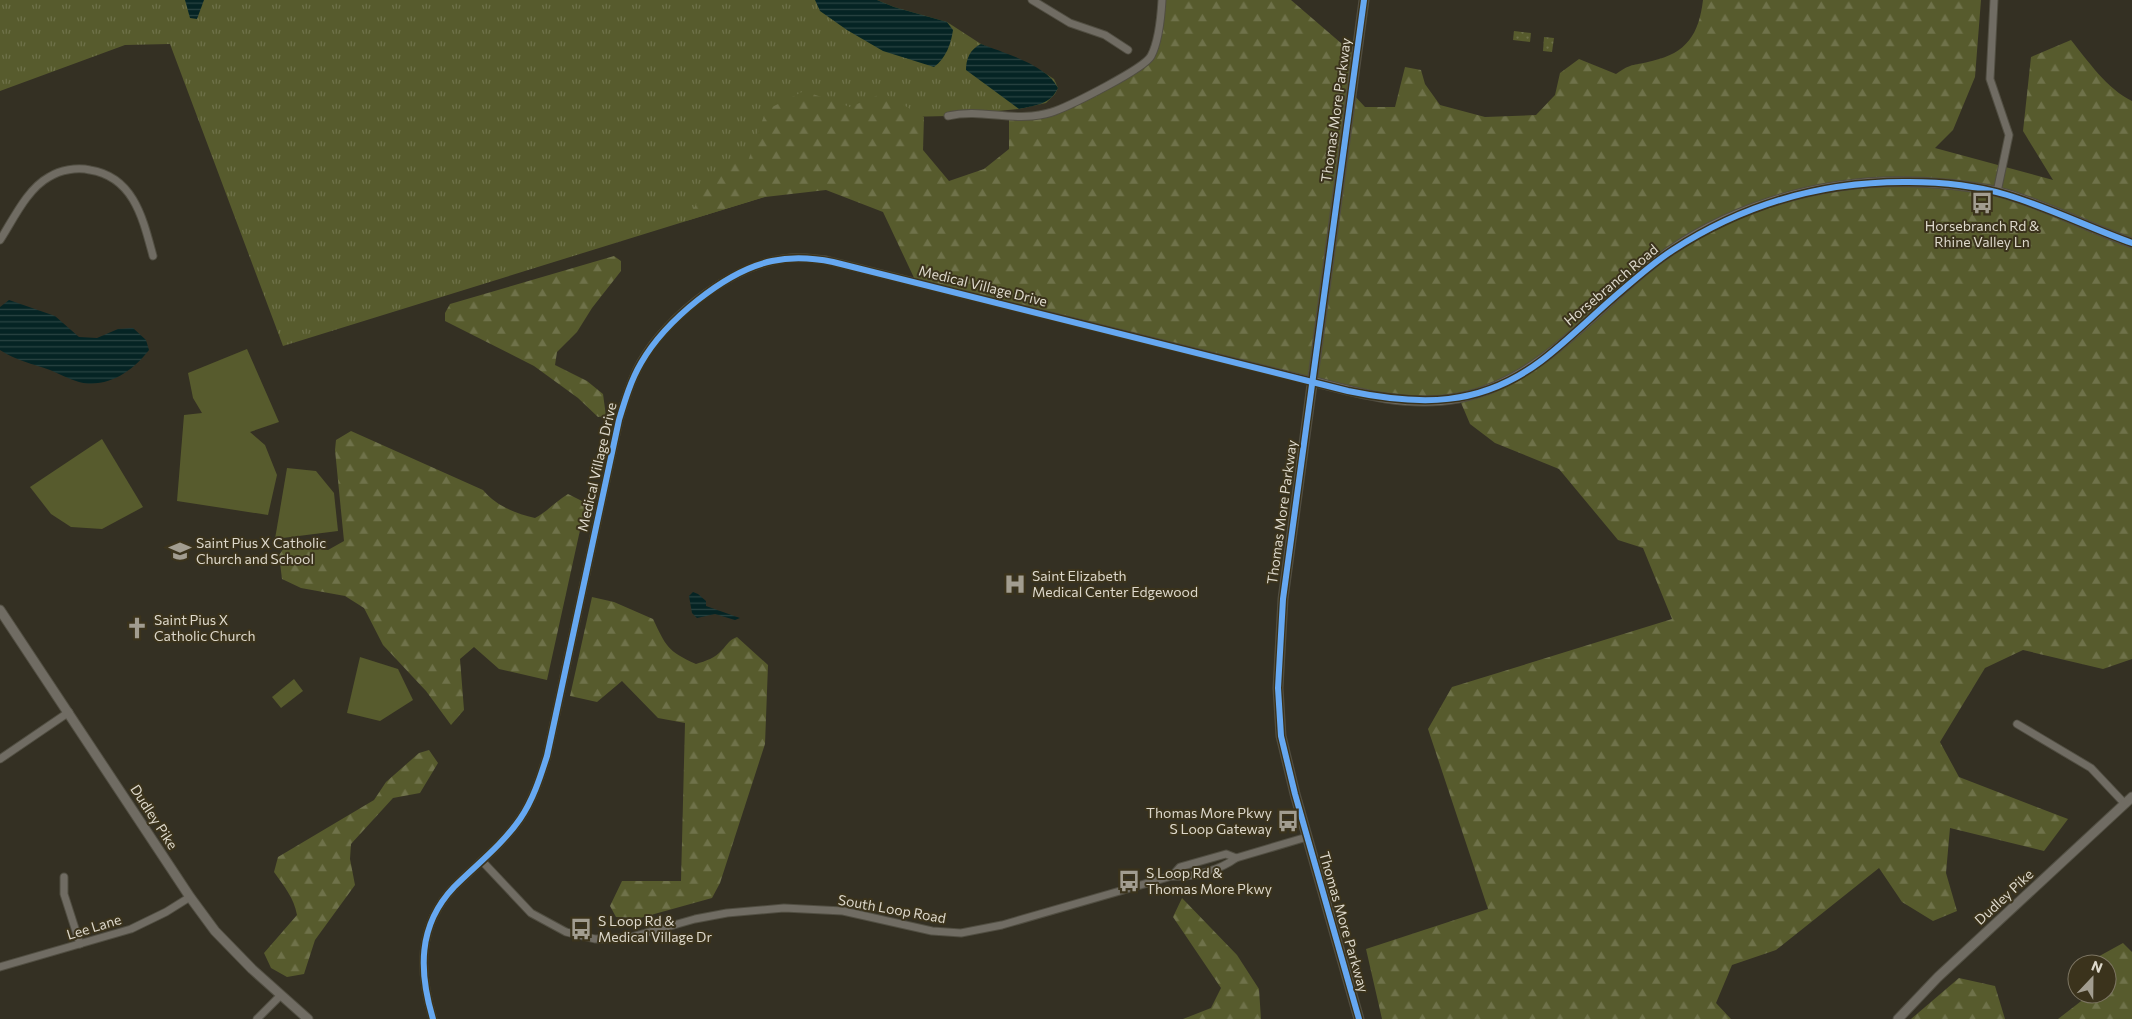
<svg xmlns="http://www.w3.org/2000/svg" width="2132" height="1019" viewBox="0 0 2132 1019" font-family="Commissioner,sans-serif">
  <defs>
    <pattern id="grass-tufts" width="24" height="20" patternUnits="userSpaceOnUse" patternTransform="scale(1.25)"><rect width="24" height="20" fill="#575b2d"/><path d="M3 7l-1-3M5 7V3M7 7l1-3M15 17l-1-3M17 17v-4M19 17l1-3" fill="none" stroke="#6f724a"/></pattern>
    <pattern id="forest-firs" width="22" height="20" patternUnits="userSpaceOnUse" patternTransform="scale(1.25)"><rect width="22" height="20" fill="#575b2d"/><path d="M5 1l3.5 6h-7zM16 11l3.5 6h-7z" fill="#6f724a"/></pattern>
    <pattern id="park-dots" width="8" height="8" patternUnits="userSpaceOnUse" patternTransform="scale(1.25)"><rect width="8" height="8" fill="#575b2d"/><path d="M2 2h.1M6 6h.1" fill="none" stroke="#6f724a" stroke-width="1.8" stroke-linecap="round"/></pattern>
    <pattern id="water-rules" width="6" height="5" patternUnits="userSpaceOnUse" patternTransform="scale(1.25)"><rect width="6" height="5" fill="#052424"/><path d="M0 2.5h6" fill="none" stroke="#294342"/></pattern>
  </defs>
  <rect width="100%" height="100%" fill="#343023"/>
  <path fill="url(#grass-tufts)" d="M0,0H877L894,7L947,22L981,44L1040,70L1054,79L1058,88L1055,94L1046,103L1019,109L948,116L905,117L912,151L283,346L170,44L125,45L0,91Z"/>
  <g fill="url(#forest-firs)">
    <path d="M1162,0H1291L1356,56L1352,93L1365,107H1395L1405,67L1421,70L1425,84L1440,105L1485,117L1536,115L1555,95L1560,73L1579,59L1616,74C1633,62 1634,66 1652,61C1687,53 1699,34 1703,0H1981L1975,77L1953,130L1935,148L2053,180L2023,131L2031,57L2071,40C2088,61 2107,89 2132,101V659L2103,669L2023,650L1985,668L1940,742L1959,777L2068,819L2044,851L1950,828L1946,873L1957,911L1933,921L1902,902L1879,868L1776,950L1732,965L1716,1003L1731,1019H1382L1366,949L1488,909L1428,729L1452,687L1672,619L1643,548L1618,540L1559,469L1495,443L1470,424L1459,398L1412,402L916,282L883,212L826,190L765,197L686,221L724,159L748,161L766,110L804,91L850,107L883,93L924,117L923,150L949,181L984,169L1009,149V115L1047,113L1127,74L1151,56Z"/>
    <path d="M614,256L621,261V271L592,308L577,332L557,352L555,365L587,381L603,394L606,416L598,417L578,398L534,366L445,321V313L450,304Z"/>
    <path d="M351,431L483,490C496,506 515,513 535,518C548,511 556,501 568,494L586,503L547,680L499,669L474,647L460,659L464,710L451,725L426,691L383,645L364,608L345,596L301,588L282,579L279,555L284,548L305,547L328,550L344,541L335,450L336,440Z"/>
    <path d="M592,597L614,602L653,619C666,646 667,651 696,664C706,661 715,658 722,650C727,645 729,640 737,637L768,665L765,744L720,883L712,898L640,918L616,917L610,906L622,881H681L685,723L658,718L622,681L597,702L570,696Z"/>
    <path d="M429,750L438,763L420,793L393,798L351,844L350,859L355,885L315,940L304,974L287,977L271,968L264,953L297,915C294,898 284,886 274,872L278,857L374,800L386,782L419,753Z"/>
    <path d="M1182,898L1237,955L1259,989L1261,1019H1183L1211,1008L1221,988L1173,917Z"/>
    <path d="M2123,943L2132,952V1019H2058L2089,995L2088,994H2107V964H2085Z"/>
    <path d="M1959,978L1995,986L2005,1019H1911Z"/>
  </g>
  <g fill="url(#park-dots)">
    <path d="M1514,31L1531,33L1530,42L1513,40Z"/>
    <path d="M1544,37L1554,38L1552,52L1543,51Z"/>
  </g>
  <g fill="#575b2d">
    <path d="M247,349L279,422L250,432L265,445L277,475L268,515L177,501L184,415L202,413L193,398L188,373Z"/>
    <path d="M102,439L143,507L102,529L71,527L51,514L30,487Z"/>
    <path d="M287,468L316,471L334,493L338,531L275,539Z"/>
    <path d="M360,657L398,669L413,700L380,721L347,713Z"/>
    <path d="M294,679L303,691L281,708L272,697Z"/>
  </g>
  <g fill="url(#water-rules)">
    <path d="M185,0H204L197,19L190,18Z"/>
    <path d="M815,0H877L894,7L947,22L953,30C951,44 946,58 934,67L883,51L847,30L820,11Z"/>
    <path d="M981,44C1004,53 1047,65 1058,88C1050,105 1036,105 1019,109L966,70C966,59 970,49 981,44Z"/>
    <path d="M9,300L55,316L79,337L97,338L118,329L133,328L146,340L149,350C133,371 107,389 79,382C69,379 60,374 50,370C33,364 15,360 0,350V307Z"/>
    <path d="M693,592L698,594L706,601V606L740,618L735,620L715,614L697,618L692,613L689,596Z"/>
  </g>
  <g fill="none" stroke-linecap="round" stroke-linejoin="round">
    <g stroke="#514e42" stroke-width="9">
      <g id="minor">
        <path d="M1032,0L1070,23L1105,35L1128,50"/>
        <path d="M1994,0L1990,79L2009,135L1997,192"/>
        <path d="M948,116C977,109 1004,119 1032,116C1040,115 1048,114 1055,111C1071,105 1144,69 1151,56C1159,41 1161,17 1162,0"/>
        <path d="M0,240C13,220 27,189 49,177C60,170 77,167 90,170C134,177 143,219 153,256"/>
        <path d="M2017,724L2091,768L2125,804"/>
        <path d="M0,759L69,712"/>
        <path d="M482,861L531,913L566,932L595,939L628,938L695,919L727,913L784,908L843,911L932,931L961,933L1002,925L1172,876C1192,878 1220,870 1236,858L1307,837"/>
        <path d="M1172,876L1180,867L1226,854L1236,858"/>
        <path d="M64,877V894L80,944"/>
        <path d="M0,967L131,929L166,912L190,897"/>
        <path d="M257,1019L281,995"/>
        <path d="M433,1019C419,972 417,926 454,887C476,865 502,845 520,819C533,800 540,778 547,756L619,420C625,400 631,380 641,362C668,315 735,262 791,258C802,257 815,259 826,260L1312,381"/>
      </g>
    </g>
    <g stroke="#514e42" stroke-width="11">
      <g id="tertiary">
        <path d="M1312,381C1360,394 1409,407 1458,398C1535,384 1588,317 1645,270C1719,209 1817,179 1913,182C1943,183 1977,186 2006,194C2049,207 2089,228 2132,243"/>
        <path d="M0,610L190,897L215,931L252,969L308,1019"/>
        <path d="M1359,1019L1295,794L1281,736L1278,688L1283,599L1364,0"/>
        <path d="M1898,1019L1938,977L2132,797"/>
      </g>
    </g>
    <use href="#minor" stroke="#706c63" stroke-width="7"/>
    <use href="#tertiary" stroke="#706c63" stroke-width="9"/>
    <g stroke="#3b331c" stroke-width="9">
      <g id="cycleway">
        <path d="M433,1019C419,972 417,926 454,887C476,865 502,845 520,819C533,800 540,778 547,756L619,420C625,400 631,380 641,363C665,321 725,271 772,261C791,257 813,258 833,262L1348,391C1420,406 1480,407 1541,361C1566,342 1589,319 1613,298C1632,282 1651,264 1673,250C1744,204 1824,181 1909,182C1941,182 1977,186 2007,195C2050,208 2090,228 2132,243"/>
        <path d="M1359,1019L1295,794L1281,736L1278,688L1283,599L1364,0"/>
      </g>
    </g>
    <use href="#cycleway" stroke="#66a8f1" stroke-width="6"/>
  </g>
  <defs>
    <g id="bus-bare" transform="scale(1.725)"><path d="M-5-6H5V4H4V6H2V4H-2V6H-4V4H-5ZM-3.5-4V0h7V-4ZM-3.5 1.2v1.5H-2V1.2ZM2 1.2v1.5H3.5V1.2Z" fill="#a29d90" stroke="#3b331c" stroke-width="2.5" paint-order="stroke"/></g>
    <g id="school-bare" transform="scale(1.725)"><path d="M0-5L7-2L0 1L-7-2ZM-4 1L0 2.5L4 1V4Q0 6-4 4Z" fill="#a29d90" stroke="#3b331c" stroke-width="2.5" paint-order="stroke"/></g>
    <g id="hospital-bare" transform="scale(1.725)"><path d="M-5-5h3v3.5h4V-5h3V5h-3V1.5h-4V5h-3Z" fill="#a29d90" stroke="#3b331c" stroke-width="2.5" paint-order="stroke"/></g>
    <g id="church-bare" transform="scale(1.725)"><path d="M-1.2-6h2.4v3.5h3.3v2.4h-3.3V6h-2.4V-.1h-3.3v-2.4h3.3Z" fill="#a29d90" stroke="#3b331c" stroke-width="2.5" paint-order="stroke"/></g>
  </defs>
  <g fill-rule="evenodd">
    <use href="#bus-bare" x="1982" y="203"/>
    <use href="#school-bare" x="180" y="551"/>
    <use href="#hospital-bare" x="1015" y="584"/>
    <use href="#church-bare" x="137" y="628"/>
    <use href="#bus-bare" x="1288" y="821"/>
    <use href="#bus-bare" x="1129" y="881"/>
    <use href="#bus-bare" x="581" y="929"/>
  </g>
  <g text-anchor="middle" stroke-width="4" stroke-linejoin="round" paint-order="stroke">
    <g font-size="14" fill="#ddd8cb" stroke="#3b331c">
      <text transform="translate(1336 110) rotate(-82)" y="5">Thomas More Parkway</text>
      <text transform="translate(1611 285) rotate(-40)" y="5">Horsebranch Road</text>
      <text transform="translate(983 286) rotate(14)" y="5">Medical Village Drive</text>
      <text transform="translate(597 467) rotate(-77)" y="5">Medical Village Drive</text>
      <text transform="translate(1282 512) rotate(-82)" y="5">Thomas More Parkway</text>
      <text transform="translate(154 817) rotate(57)" y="5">Dudley Pike</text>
      <text transform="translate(2004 897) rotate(-43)" y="5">Dudley Pike</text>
      <text transform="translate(892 909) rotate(10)" y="5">South Loop Road</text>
      <text transform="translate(1344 922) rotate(74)" y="5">Thomas More Parkway</text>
      <text transform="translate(94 927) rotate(-17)" y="5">Lee Lane</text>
    </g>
    <g font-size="14" fill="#ddd8cb" stroke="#3b331c" text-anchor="start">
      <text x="1982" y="231" text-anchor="middle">Horsebranch Rd &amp;<tspan x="1982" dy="16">Rhine Valley Ln</tspan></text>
      <text x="196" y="548">Saint Pius X Catholic<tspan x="196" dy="16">Church and School</tspan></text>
      <text x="1032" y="581">Saint Elizabeth<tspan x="1032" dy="16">Medical Center Edgewood</tspan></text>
      <text x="154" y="625">Saint Pius X<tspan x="154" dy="16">Catholic Church</tspan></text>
      <text x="1272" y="818" text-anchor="end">Thomas More Pkwy<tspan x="1272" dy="16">S Loop Gateway</tspan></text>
      <text x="1146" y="878">S Loop Rd &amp;<tspan x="1146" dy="16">Thomas More Pkwy</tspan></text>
      <text x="598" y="926">S Loop Rd &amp;<tspan x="598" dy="16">Medical Village Dr</tspan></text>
    </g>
  </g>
  <g transform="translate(2092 979) rotate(22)"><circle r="24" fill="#3b331c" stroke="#7c7562"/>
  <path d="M0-4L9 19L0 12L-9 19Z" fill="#a29d90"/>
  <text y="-8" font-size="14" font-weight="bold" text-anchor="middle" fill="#ddd8cb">N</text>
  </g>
</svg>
